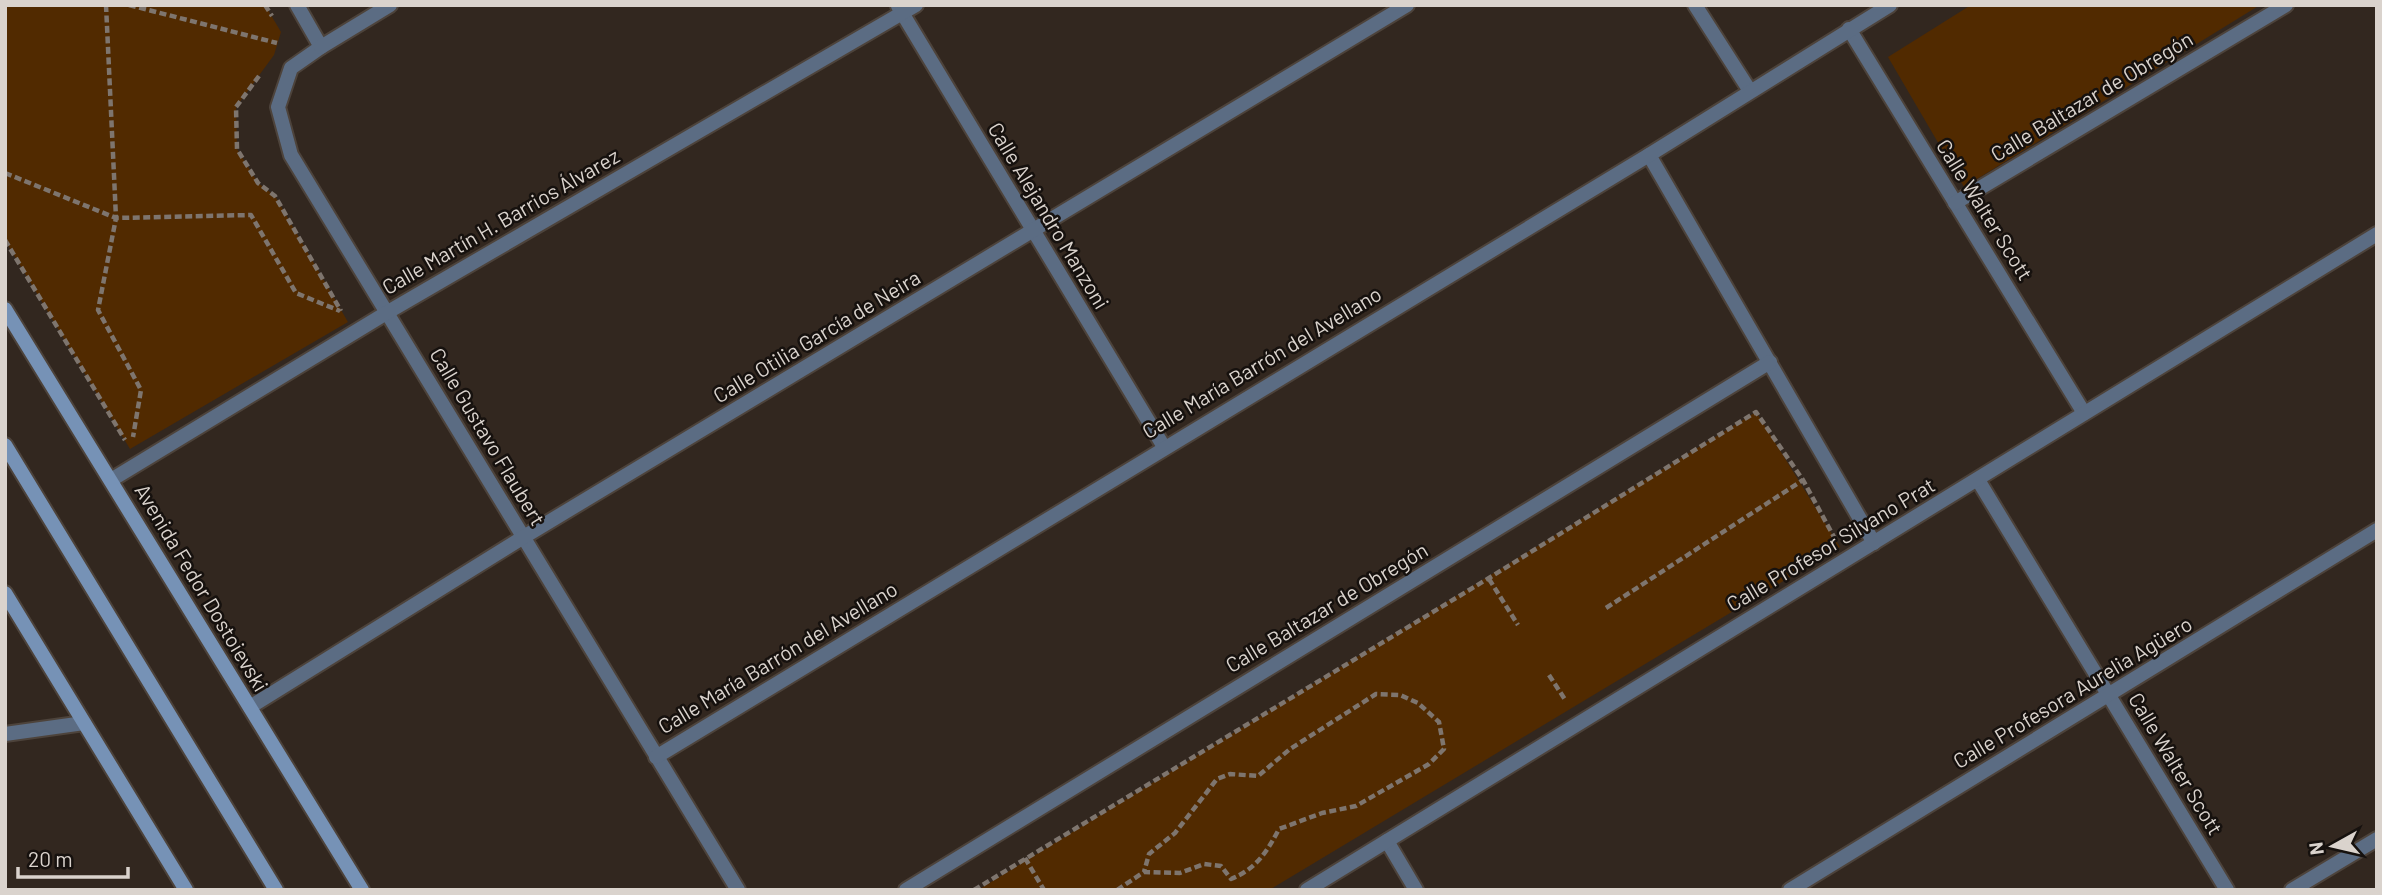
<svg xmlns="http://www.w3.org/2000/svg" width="2382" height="895" viewBox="0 0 2382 895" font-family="Barlow,sans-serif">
  <rect width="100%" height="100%" fill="#32271f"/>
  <g fill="#512a00">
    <path d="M5,5H265L281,32L274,55L236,107L237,149L258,183L275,196L348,322L130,449L5,240Z"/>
    <path d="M1971,5H2260L1964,187L1888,57Z"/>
    <path d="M1756,412L1840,547L1269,890H978Z"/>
  </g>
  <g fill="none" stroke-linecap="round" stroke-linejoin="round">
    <g stroke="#4d433b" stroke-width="18">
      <g id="street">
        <path d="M297,5L321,47L291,68L278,107L291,155L738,890"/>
        <path d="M1695,5L1750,91"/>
        <path d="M898,6L1164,447"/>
        <path d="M1849,29L2084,413"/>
        <path d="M321,47L390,5"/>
        <path d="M1649,155L1874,543"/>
        <path d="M1955,203L2286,5"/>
        <path d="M111,480L388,312L916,5"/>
        <path d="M1978,480L2227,890"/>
        <path d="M250,707L522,538L1407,5"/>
        <path d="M5,734L84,723"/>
        <path d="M656,757L1649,155L1890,5"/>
        <path d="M1387,841L1416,890"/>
        <path d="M906,890L1770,362"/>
        <path d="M1307,890L2377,234"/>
        <path d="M1790,890L2377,530"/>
        <path d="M2292,890L2377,839"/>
      </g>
    </g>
    <g stroke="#4d433b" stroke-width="18">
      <g id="secondary">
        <path d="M5,309L362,890"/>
        <path d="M5,445L276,890"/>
        <path d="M5,593L186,890"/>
      </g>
    </g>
    <g stroke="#7e756e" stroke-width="4.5" stroke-dasharray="7 3.5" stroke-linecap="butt">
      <path d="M106,5L116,218L98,310L141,390L133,437"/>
      <path d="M129,5L277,43"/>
      <path d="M265,5L272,16"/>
      <path d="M259,76L236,107L237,149L258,183L275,196L341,311"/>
      <path d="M5,173L116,218L251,215L296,293L340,311"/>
      <path d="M5,240L125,440"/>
      <path d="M1489,579L1518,625"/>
      <path d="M1606,608L1803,480"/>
      <path d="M1549,675L1566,701"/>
      <path d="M1025,858L1044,890"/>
      <path d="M974,890L1489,578L1756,412L1803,480L1834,537"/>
      <path d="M1117,890L1144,872L1180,873L1204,864L1221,866L1231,879C1256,869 1267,852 1279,829L1322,813L1356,806L1429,764L1444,749L1439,722L1418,703L1400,695L1376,694L1290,749L1258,776L1230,774L1217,779L1175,833L1149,854L1144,872"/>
    </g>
    <use href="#street" stroke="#5b6c83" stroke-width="14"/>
    <use href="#secondary" stroke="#7692b6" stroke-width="14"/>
  </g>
  <g text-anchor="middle" stroke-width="5" stroke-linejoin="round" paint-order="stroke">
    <g font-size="21" fill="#dad3cd" stroke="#16110e">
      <text transform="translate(2092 97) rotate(-31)" y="7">Calle Baltazar de Obregón</text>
      <text transform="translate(1984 210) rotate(58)" y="7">Calle Walter Scott</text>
      <text transform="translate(1048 216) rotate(59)" y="7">Calle Alejandro Manzoni</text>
      <text transform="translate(501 222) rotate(-30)" y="7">Calle Martín H. Barrios Álvarez</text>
      <text transform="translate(817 337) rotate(-31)" y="7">Calle Otilia García de Neira</text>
      <text transform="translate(1262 363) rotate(-31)" y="7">Calle María Barrón del Avellano</text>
      <text transform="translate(487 437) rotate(59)" y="7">Calle Gustavo Flaubert</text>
      <text transform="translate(1831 545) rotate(-31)" y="7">Calle Profesor Silvano Prat</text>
      <text transform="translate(201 588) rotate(59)" y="7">Avenida Fedor Dostoievski</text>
      <text transform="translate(1327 608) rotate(-31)" y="7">Calle Baltazar de Obregón</text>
      <text transform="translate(778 658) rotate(-31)" y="7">Calle María Barrón del Avellano</text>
      <text transform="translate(2073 693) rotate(-31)" y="7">Calle Profesora Aurelia Agüero</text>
      <text transform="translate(2175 764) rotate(59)" y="7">Calle Walter Scott</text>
    </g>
  </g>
  <rect width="2382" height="895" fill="none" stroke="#dad3cd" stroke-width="14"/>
  <g transform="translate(2333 846) rotate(262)" stroke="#16110e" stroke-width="5" paint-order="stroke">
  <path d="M0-5L12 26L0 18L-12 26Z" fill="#dad3cd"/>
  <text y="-10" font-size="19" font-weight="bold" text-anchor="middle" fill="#dad3cd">N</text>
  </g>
  <path d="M18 867v10h110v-10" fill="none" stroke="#dad3cd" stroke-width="3.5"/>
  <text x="28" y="867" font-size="21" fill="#dad3cd" stroke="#16110e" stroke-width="5" paint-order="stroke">20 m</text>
</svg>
